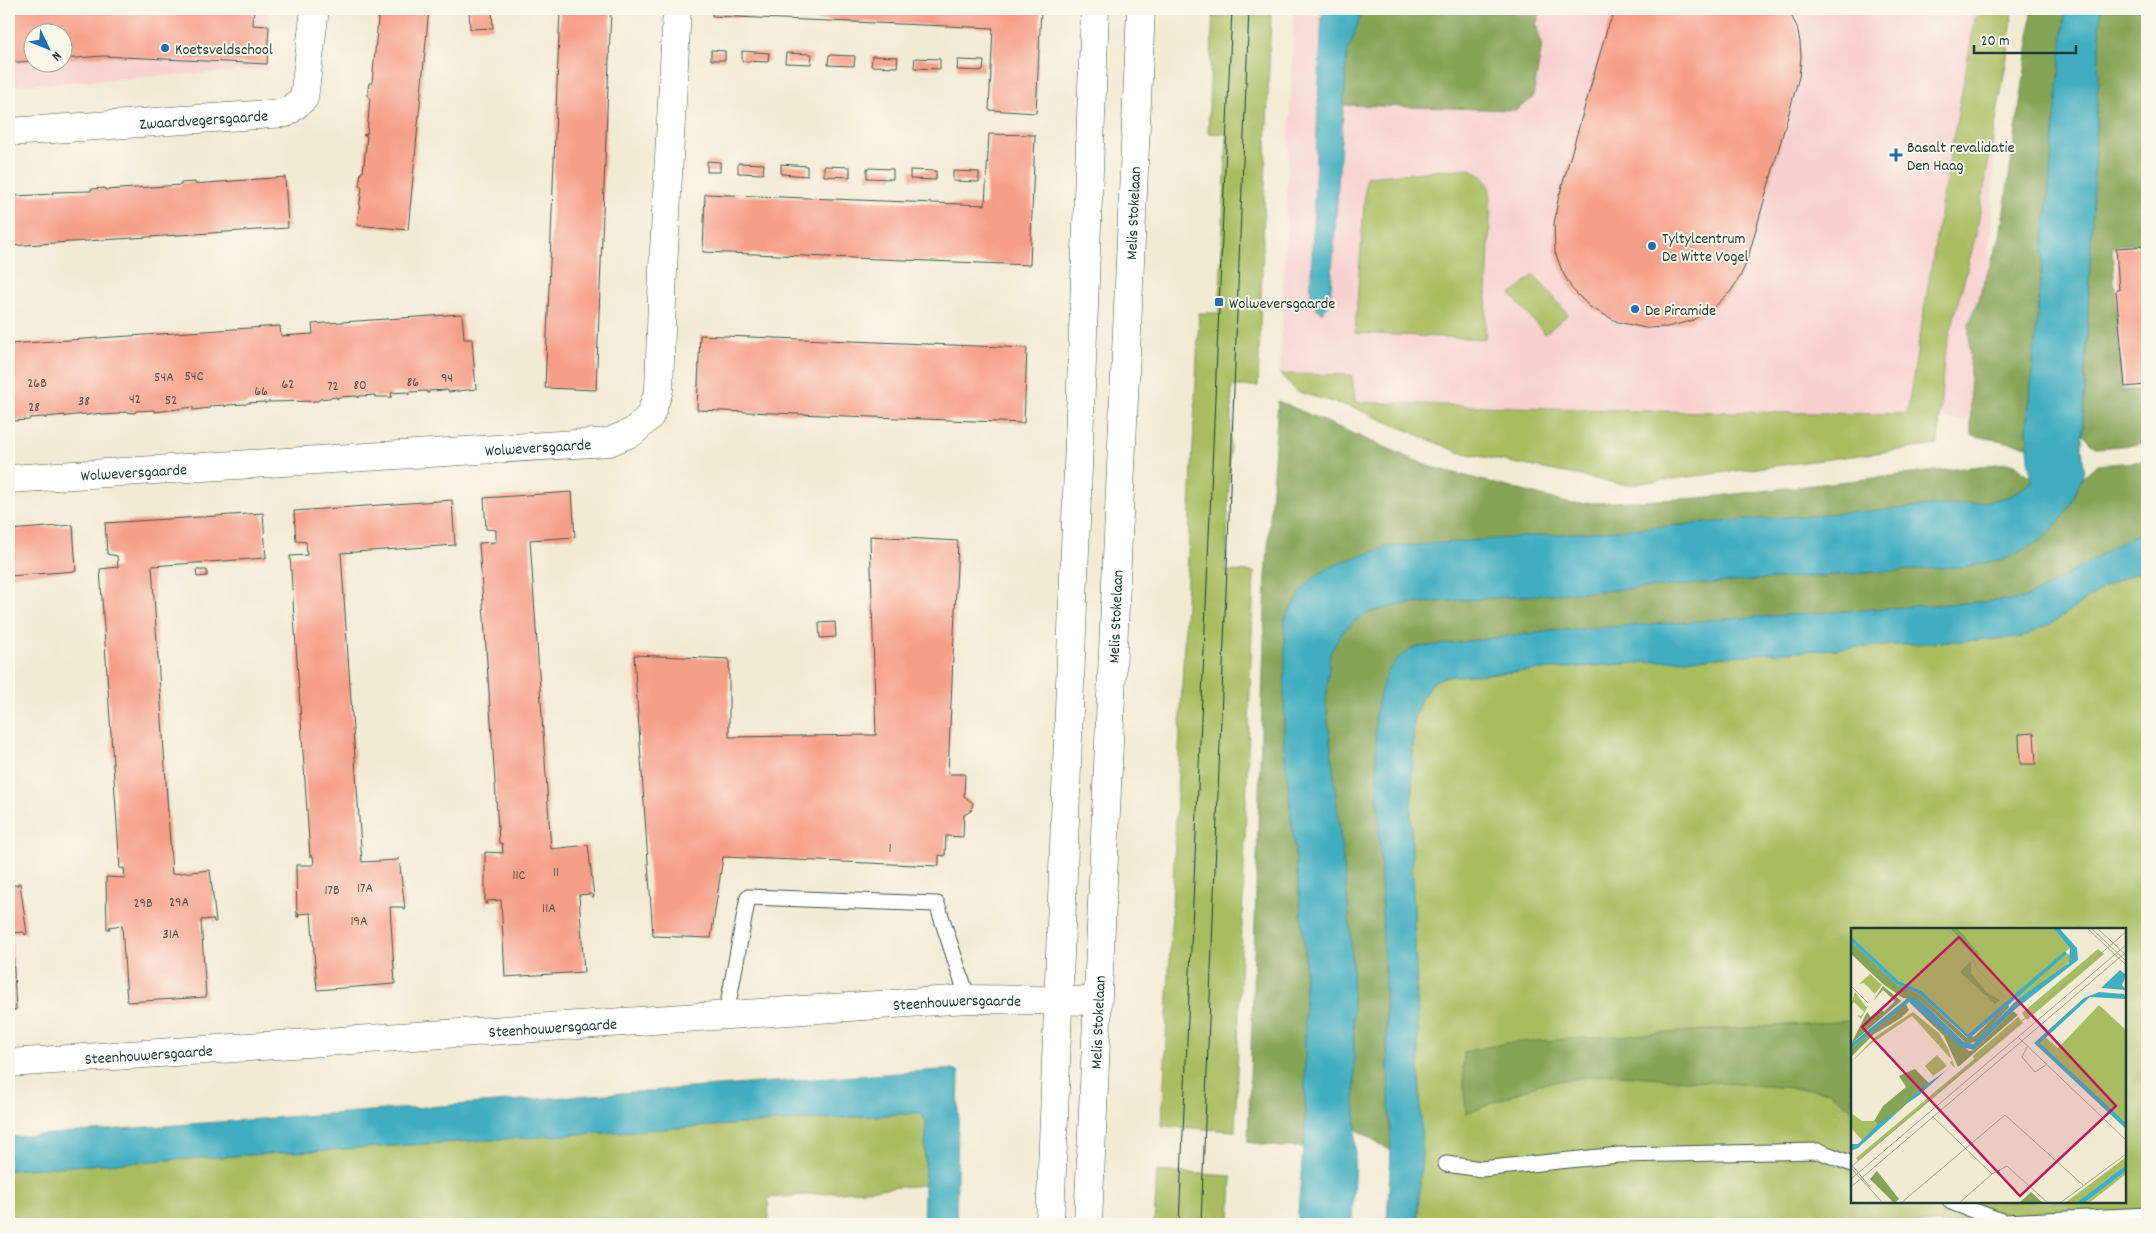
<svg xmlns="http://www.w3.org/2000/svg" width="2156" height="1233" viewBox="0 0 2156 1233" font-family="Dekko,sans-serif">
  <rect width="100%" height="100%" fill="#fbf7ec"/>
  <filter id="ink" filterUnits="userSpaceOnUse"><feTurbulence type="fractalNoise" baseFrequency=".02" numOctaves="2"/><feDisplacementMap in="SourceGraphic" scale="10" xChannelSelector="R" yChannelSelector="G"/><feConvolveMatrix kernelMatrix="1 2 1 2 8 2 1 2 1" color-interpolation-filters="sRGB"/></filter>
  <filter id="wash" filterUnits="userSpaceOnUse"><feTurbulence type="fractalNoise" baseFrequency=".0096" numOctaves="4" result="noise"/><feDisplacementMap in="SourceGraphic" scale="20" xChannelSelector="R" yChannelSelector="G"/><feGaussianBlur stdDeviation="1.12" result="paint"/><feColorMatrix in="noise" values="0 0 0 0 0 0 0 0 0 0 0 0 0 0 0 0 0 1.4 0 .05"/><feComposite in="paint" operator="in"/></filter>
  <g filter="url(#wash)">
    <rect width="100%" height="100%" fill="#f2ebd4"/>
    <g fill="#f7d0cf" fill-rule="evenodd">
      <path d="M9,9H269L268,69L9,86ZM32,32H62V62H32Z"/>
      <path d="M1294,9H2002L1987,301L1993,421L1354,402L1352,375L1280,374Z"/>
    </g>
    <g fill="#a8bd61" stroke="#647d4a" fill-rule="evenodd">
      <path d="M1213,9H1271L1258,386H1232L1226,571L1254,572L1235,1131L1162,1126L1199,313H1219L1227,134L1208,133Z"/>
      <path d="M1977,9H2012L2010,40L1976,235L1944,356L1938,445L1626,485L1458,452L1355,408L1297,392L1280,374L1352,375L1355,402L1643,411L1907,414L1946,178Z"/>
      <path d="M1469,168C1485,176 1488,179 1491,197L1485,339L1355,333L1366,177Z"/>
      <path d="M1534,275L1568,314L1545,334L1511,295Z"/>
      <path d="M2147,568V1224H1417L1422,1152L1411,820L1414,718L1421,699L1433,682L1444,677L1787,652L2023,637L2054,622L2109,584ZM1852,929H2125V1202H1852Z"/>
      <path d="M920,1113L926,1121L924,1185L768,1198L769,1224H9V1170Z"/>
      <path d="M1157,1171L1232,1176L1230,1224H1154Z"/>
    </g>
    <g fill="#86a457" stroke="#527046">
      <path d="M1363,9H1541L1536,25L1542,45L1533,98L1516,110L1344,105L1347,54Z"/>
      <path d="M2031,9H2065L2027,430L2028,446L1971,435L1969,324L2000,237L2030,36Z"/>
      <path d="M2101,9H2147V243L2112,246L2122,390L2147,389V444L2096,448L2083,435Z"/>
      <path d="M1278,401L1428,466L1572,504L1700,498L2006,463L2015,464L2033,480L2011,496L1985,502L1294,603L1285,618L1284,744L1305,952V1128L1303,1147H1283L1248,1142L1266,576Z"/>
      <path d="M2147,461V529C2104,549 2067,579 2023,599L1551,631L1412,648L1375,716L1391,1151L1356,1129L1351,934L1326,703L1330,653L1343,631L1360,617L1371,612L1404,604L1969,566L2008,558L2065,515L2082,478L2096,465Z"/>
      <path d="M1852,1021V1110L1829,1091L1608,1074L1539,1084L1466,1114L1463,1068L1464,1052L1506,1043Z"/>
    </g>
    <g fill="#41adc0" stroke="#30757a">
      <path d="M1322,9H1363L1347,54L1330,303L1322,313L1310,302Z"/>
      <path d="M2065,9H2101L2082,445L2084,468L2082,478L2065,515L2043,539L2008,558L1969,566L1404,604L1371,612L1360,617L1343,631L1330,653L1326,703L1351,934L1356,1129L1352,1224H1297L1305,1128V952L1284,744L1285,618C1293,605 1301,590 1312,580C1331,562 1364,555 1388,547L1985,502L2011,496L2033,481L2030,476L2027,430Z"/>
      <path d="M2147,529V568L2109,584L2054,622L2023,637L1787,652L1444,677L1433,682L1421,699L1414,718L1411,820L1422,1152L1417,1224H1387L1391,1151L1375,716C1383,684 1382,667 1412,648L1551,631L2023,599C2067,579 2104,549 2147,529Z"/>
      <path d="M954,1069L959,1072L956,1224H923L926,1121L920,1113L9,1170V1137Z"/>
    </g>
    <g id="blocks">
      <g fill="#f69f88">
        <path d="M13,9H254L253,25L269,26L267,64L103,56L62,59V32H32V61L9,63V14L13,15Z"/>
        <path d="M379,9H429L408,230L357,225L362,187L359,186L361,172H363L367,136L363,135L367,134L370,98L368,97V90L369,83H372Z"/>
        <path d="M469,9H492L493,28L470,29Z"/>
        <path d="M560,9H611L596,390L545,388Z"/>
        <path d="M712,9H1041L1036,113L989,110L993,28L712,16Z"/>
        <path d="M1616,9H1788L1797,27L1800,42L1801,57L1799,77L1747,261L1740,277L1731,291L1713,308L1691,321L1667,327L1645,328L1618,322L1590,307L1572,289L1562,271L1555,252L1554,224L1558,200L1607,29Z"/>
        <path d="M711,50L725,51V60H711Z"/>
        <path d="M742,51L769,53L768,62L742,61Z"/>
        <path d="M786,53L812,54L811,64L785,63Z"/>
        <path d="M829,55L855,56L854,66L828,65Z"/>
        <path d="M872,56L898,57L897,67L871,66Z"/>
        <path d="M915,58L940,59V69L914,68Z"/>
        <path d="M958,60L984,61L983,71L957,70Z"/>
        <path d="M989,134L1035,135L1030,265L703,252L705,194L985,205Z"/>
        <path d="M707,161L720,162V172H707Z"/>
        <path d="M738,163L764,164L763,174L738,173Z"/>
        <path d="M781,164L807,166V176L781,174Z"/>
        <path d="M824,166L850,167V177L824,176Z"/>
        <path d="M867,168L893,169V179L867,178Z"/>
        <path d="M910,170L936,171V180L910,179Z"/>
        <path d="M953,171L979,172V182L953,181Z"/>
        <path d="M285,177L288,228L9,246V194H16V196L53,194L52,192L91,191V189L105,188V190L181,185V183L195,182V184Z"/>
        <path d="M2147,246V385L2125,387L2116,290H2119L2116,248Z"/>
        <path d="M462,314L464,339H472L476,389L449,392L447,390L429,391V393H427V391L409,392V395L407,392L391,393L392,397H375V395L359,396L358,398L357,396L339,397L337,399V397L320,399L318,401L267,402L265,404V402L247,403L245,405V404L227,405L225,407V405L210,406V408L193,410V407L155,412L154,410L136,411L135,413L119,412V414L102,415V413L87,415V416L85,414L67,416L65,417V415L47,417L45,419V417L30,418L29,420L13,421V419H9V344L280,326L281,336L313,334L312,324Z"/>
        <path d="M700,335L1027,348L1024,423L697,410Z"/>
        <path d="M572,492L575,537L530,540L551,849L588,845L594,897H592L591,894L579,895L584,972L505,977L501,900L487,901L488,904H485V852L503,853L502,843H499L479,543L496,542V530L486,529L484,498Z"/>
        <path d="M452,500L455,545L341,553L362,862L397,860L399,858L405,909L403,910V907H390L395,984L317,990L311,913L298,914L299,917H297L296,865H314L313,856H310L290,556L307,555L306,542L296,541L294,511Z"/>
        <path d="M263,513L266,558L152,566L172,874L210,870L216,922H214L213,919L201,920L206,997L127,1002L122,925L109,927L110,929H107L106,877L125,878L124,868L120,869L100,569L118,567L117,556L107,554L105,523Z"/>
        <path d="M73,525L76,571L9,576V530Z"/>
        <path d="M870,536L958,541L948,774H965L964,796L973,803L971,811L964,815L963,837L946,836L945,856L939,855V866L723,857L711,938L653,936L634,655L729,659V737L876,735Z"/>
        <path d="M196,570H207V576L197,577Z"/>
        <path d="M835,622L836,637L820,638L819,623Z"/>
        <path d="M2034,733L2036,764H2020L2019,734Z"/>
        <path d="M18,883H20L27,934L25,935L24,932L12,933L16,1010H9V885H18Z"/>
      </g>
    </g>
  </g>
  <g filter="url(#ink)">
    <use href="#blocks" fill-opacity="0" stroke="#3f574c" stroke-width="1"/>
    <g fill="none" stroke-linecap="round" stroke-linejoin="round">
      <g stroke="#3f574c" stroke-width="17">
        <g id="service">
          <path d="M726,1015L748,897L937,904L968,999"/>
          <path d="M1446,1164L1481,1169L1619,1155L1819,1151L1852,1164"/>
          <path d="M1951,1202L2004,1222L2147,1215"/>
        </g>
      </g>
      <g stroke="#3f574c" stroke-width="29">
        <g id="minor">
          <path id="s1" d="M9,132L286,113L304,98L315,9"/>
          <path id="s2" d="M9,479L609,442L633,432L650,416L659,390L663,269L677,9"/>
          <path id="s3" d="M9,1063L968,999L1097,1001"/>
        </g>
      </g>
      <g stroke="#3f574c" stroke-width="29">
        <g id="tertiary">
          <path d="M1050,1224L1095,9"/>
          <path id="s4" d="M1088,1224L1141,9"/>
        </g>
      </g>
      <use href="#service" stroke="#fff" stroke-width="15"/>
      <use href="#minor" stroke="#fff" stroke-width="28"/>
      <use href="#tertiary" stroke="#fff" stroke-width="28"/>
      <g stroke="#1f3d34" stroke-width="1">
        <path d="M1179,1224L1232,9"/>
        <path d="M1201,1224L1249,9"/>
      </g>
    </g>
  </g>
  <g fill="#1f6fb2" stroke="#fbf7ec" stroke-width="2">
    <circle cx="165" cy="48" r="5"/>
    <path d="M1893.5 147.5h5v5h5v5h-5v5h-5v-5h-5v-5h5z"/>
    <circle cx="1652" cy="246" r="5"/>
    <rect x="1214" y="297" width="10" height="10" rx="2.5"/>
    <circle cx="1635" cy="309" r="5"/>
  </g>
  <g text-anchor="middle" stroke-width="4" stroke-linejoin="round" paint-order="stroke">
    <g font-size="14" fill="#555649">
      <text x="194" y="380">54C</text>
      <text x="164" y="381">54A</text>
      <text x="447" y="382">94</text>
      <text x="413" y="386">86</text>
      <text x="37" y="387">26B</text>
      <text x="288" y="388">62</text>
      <text x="360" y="389">80</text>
      <text x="333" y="390">72</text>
      <text x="261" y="395">66</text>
      <text x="135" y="403">42</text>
      <text x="171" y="404">52</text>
      <text x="84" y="405">38</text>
      <text x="34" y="411">28</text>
      <text x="890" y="852">1</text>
      <text x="556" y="876">11</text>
      <text x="519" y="879">11C</text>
      <text x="365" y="892">17A</text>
      <text x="332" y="894">17B</text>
      <text x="179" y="906">29A</text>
      <text x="143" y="907">29B</text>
      <text x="549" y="912">11A</text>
      <text x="359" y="925">19A</text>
      <text x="171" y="938">31A</text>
    </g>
    <g font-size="16" fill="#1f3d34" stroke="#fbf7ec" text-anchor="start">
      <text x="175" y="54">Koetsveldschool</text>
      <text x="1907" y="152">Basalt revalidatie<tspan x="1907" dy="18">Den Haag</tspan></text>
      <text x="1662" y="243">Tyltylcentrum<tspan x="1662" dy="18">De Witte Vogel</tspan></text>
      <text x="1229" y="308">Wolweversgaarde</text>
      <text x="1645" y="315">De Piramide</text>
    </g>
    <g font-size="16" fill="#1f3d34" stroke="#fbf7ec">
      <text dy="6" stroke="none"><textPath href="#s1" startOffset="195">Zwaardvegersgaarde</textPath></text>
      <text dy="6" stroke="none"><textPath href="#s4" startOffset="1012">Melis Stokelaan</textPath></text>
      <text dy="6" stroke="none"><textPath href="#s2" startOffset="530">Wolweversgaarde</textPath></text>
      <text dy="6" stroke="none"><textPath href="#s2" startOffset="125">Wolweversgaarde</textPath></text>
      <text dy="6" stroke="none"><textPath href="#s4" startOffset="608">Melis Stokelaan</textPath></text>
      <text dy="6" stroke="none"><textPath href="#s3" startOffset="950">Steenhouwersgaarde</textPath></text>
      <text dy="6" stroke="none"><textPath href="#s4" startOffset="202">Melis Stokelaan</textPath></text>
      <text dy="6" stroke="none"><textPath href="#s3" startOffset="545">Steenhouwersgaarde</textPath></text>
      <text dy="6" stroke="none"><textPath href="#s3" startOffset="140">Steenhouwersgaarde</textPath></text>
    </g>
  </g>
  <g transform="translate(1851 928)">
    <rect width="275" height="275" fill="#f2ebd4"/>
    <path d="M0,0H202L219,20L117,106L71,63L48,53L0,8ZM247,21L253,26L176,92L171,85ZM216,26L220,27L219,33L211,41L167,71L163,70ZM19,46L31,57L24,66L13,55L8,56ZM4,64L16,80L10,91L6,87L10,88L13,84L3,74L0,77ZM248,77L275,102V196L189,115L194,109L207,120ZM62,84L88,105L97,121L104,140L99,135L101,132L61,88L21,115L0,134L25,108ZM167,89L172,95L7,233L5,230L123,131L122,128ZM86,127L96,138L82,148L74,138ZM0,185L11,193H23L27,197L11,212L0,200ZM275,229V237L225,275H214ZM275,243V246L238,275H233Z" fill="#a8bd61"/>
    <path d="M99,0H105L111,5L129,27L126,30ZM0,13L45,56L68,66L116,110L124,108L157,75L158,79L127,113L116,116L69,72L52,70L32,56L0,26ZM120,33V45L135,64L149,72L144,76L109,44ZM32,58L50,73L0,116L16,84L20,89L29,81L33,84L44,73L32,62L22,73ZM58,74L118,123L123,122L162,83L167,87L107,139L93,108ZM55,76L58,82L50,90L23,106L0,129V121ZM64,141L78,155L48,183L27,197L23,193L32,178L55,159L48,148ZM26,243L48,271L43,275L19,251ZM180,264L192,275H168Z" fill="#86a457"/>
    <path d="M202,0H208L226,20L227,32L162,83L123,122L110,119L58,74L0,121V116L58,69L69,72L113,114L122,116L167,71L218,35L219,20ZM0,8L48,53L71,63L117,106L214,23L216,26L118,111L68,66L45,56L0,13ZM269,42L275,47L271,57L275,62L250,60ZM248,64L273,66L275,71L239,69L189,115L275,195V201L183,115L233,70ZM96,142L67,168L52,178L69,161ZM48,183L7,220L0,223V216H7L29,194ZM275,237V243L233,275H225Z" fill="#41adc0"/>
    <path fill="none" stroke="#9ea594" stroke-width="1" d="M95,0L118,22L126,41L154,70M236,0L275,37M240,0L275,33M246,0L275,27M0,58L17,75M168,110L275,212M176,119L171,129L184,144L195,137M81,188L141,246L156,238L197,275M0,236L19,259M0,239L275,4M0,240L32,275M0,251L275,17M0,259L275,24M50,275L154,187L232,257M108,275L141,246M209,275L275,226"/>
    <path fill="#c2185b" fill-opacity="0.15" stroke="#c2185b" stroke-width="2.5" d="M108,9L265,178L169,268L11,99Z"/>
    <rect width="275" height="275" fill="none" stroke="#1f3d34" stroke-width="2.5"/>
  </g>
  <rect width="2156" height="1233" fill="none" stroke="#fbf7ec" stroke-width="30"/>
  <g transform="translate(48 48) rotate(133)"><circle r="24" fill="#fbf7ec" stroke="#a3ada2"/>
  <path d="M0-4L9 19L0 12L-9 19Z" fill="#1f6fb2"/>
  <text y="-8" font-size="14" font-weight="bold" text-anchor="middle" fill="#1f3d34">N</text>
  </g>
  <path d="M1974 45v8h102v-8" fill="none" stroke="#1f3d34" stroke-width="2.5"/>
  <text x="1981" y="45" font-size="15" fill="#1f3d34" stroke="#fbf7ec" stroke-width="4" paint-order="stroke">20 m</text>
</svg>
